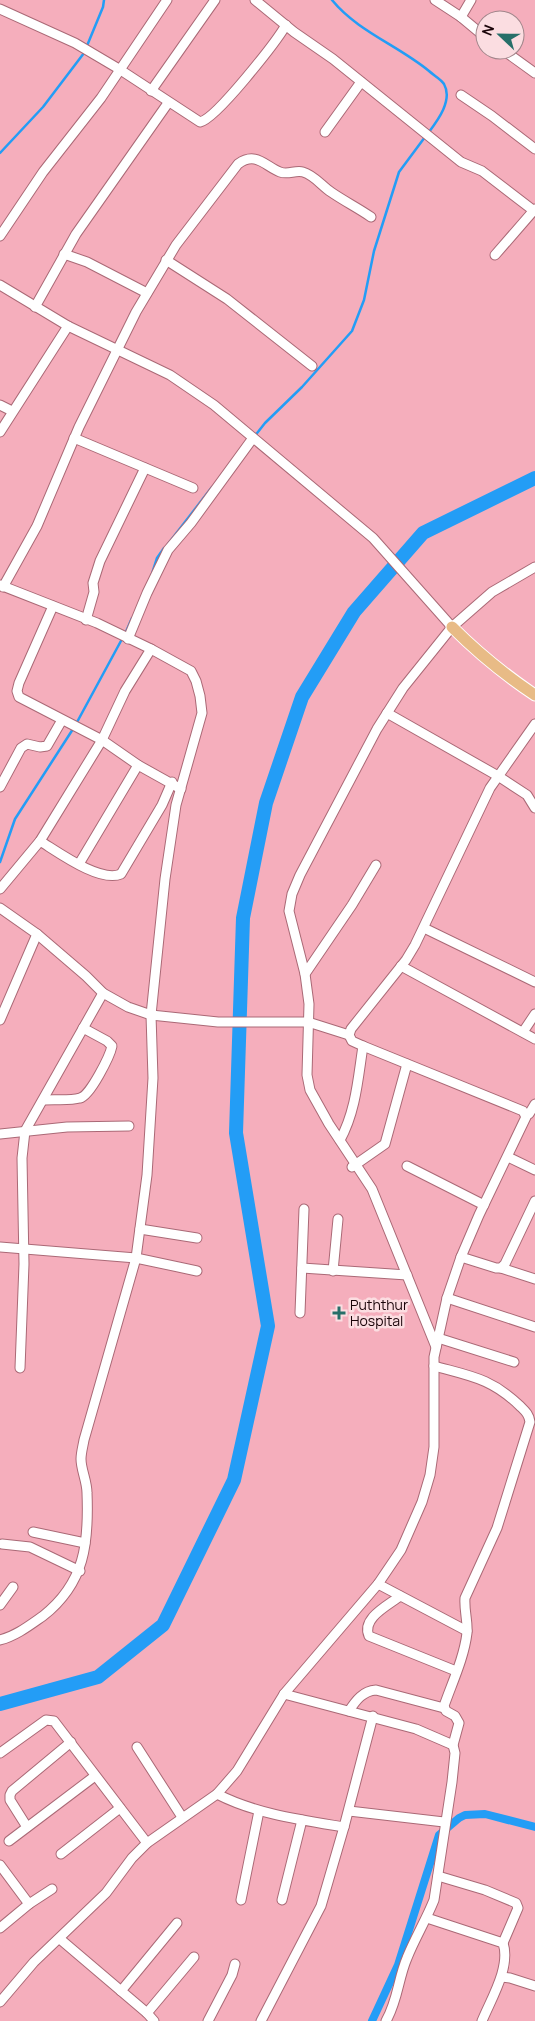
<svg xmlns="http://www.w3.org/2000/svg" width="535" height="2021" viewBox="0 0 535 2021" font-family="Manrope,sans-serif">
  <rect width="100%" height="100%" fill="#f5aebc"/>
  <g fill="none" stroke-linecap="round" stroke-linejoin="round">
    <g stroke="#239df6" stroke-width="2.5">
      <path d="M332,0C357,31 399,46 429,71C433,75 441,79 444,84C453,100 438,120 429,132"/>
      <path d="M0,153L43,107L84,53L103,7L104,0"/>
      <path d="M254,437L265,423L302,387L352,331L364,300L374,251L399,172L425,137"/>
      <path d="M168,544L212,487"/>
      <path d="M151,577L157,558L164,548"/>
      <path d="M125,634L132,618"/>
      <path d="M76,724L122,639"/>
      <path d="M0,862L15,819L73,729"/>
    </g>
    <path stroke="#239df6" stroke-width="8" d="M372,2021L398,1965L439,1835L459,1818L465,1815L485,1814L535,1827"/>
    <path stroke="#239df6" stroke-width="14" d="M0,1704L98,1677L163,1625L234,1480L268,1326L236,1133L243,918L266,803L302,697L354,612L423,533L535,478"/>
    <g stroke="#aa6976" stroke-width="11">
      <g id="minor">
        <path d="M255,0L294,32L333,59L461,162L482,171L534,211"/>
        <path d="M435,0L461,17L485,37"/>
        <path d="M0,9L75,43L119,69L200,122C216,119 276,42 286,25"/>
        <path d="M461,17L471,0"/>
        <path d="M503,50L535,73"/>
        <path d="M151,91L215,0"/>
        <path d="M461,95L492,116L535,149"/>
        <path d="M325,132L361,82"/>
        <path d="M0,236L43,172L101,98L167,0"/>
        <path d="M64,254L87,262L147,293"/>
        <path d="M495,255L535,209"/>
        <path d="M166,260L227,299L312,366"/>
        <path d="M0,285L68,326L170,375L214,405L373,538L452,627"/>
        <path d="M35,307L76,234L168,103"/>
        <path d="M0,405L12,411"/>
        <path d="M0,432L68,326"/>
        <path d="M74,438L193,488"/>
        <path d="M0,585L97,623L151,649L191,671L196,681L200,696L202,713L176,805L165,879L151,1015L153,1078L147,1175L136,1258L84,1440C83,1446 81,1453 81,1459C81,1470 87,1481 87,1493C89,1543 85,1583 43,1616C30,1625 16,1636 0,1640"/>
        <path d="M3,587L37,526L79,427L136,312L176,245L238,164C256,151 265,166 280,172C288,175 295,170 303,172C314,175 322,186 331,192C344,201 358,208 371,217"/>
        <path d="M53,606L19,683L17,691L19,697L102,740L138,765L181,789"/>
        <path d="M86,620L94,592L93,583L100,561L145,468"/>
        <path d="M128,639L147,593L168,550L191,523L253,438"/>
        <path d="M387,713L498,776L527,795L535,808"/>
        <path d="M0,787L21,748L27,744L40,747L47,746L62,720"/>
        <path d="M40,841C58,852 100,883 121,874L162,805L172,782"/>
        <path d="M79,864L138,765"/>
        <path d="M0,889L40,841L102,740L125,691L151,649"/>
        <path d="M0,908L37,934L0,1020"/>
        <path d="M424,928L535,982"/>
        <path d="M37,934L86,976L103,993L128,1007L151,1015L218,1022H308L349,1035"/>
        <path d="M401,966L535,1039"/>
        <path d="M305,974L352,905L376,865"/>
        <path d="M523,1032L535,1014"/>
        <path d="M44,1100C56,1099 69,1101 80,1098C90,1096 110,1056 112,1046L107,1041L83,1028"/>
        <path d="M529,1114L535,1104"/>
        <path d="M0,1134L67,1127L129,1126"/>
        <path d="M340,1140C356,1111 358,1078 363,1046"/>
        <path d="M508,1157L535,1170"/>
        <path d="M407,1166L484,1205"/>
        <path d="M352,1167L385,1144L407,1064"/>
        <path d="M140,1229L197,1238"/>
        <path d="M0,1247L136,1258L197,1271"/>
        <path d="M461,1257L496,1268H501L505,1264L535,1201"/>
        <path d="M302,1268L407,1275"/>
        <path d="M501,1268L535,1279"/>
        <path d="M333,1271L338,1219"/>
        <path d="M447,1298L535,1327"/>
        <path d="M300,1313L304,1209"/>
        <path d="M438,1338L514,1362"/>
        <path d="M436,1347L372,1189L329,1124L310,1090L307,1075L309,1004L305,974L289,911L292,894L300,875L377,729L403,688L452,627L492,592L535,567"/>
        <path d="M20,1368L24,1264L22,1158L25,1131L103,993"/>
        <path d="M33,1532L85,1543"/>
        <path d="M2,1544L30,1547L80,1571"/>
        <path d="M378,1584L467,1631"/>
        <path d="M400,1596C389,1605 361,1618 369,1636L456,1671"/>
        <path d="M0,1605L13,1587"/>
        <path d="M284,1694L416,1729L453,1745"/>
        <path d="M349,1711C356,1700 363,1691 376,1690L444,1708"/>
        <path d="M137,1747L182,1817"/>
        <path d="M0,1753L46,1720L54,1721L147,1843"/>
        <path d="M217,1794C256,1814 301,1820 344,1827"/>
        <path d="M349,1811L444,1822"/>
        <path d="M27,1827L10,1800V1795L12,1791L71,1742"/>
        <path d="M9,1841L95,1776"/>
        <path d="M61,1854L120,1808"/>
        <path d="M0,1865L29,1904"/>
        <path d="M438,1876L485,1890L516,1903L518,1908L503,1943"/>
        <path d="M241,1900L259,1811"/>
        <path d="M282,1900L302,1820"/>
        <path d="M427,1918L503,1943C511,1967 491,1999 482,2021"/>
        <path d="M0,1928L29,1904L52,1889"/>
        <path d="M60,1939L147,2013L154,2021"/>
        <path d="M502,1977L510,1978L535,1986"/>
        <path d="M121,1991L177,1923"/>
        <path d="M0,2002L34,1962L106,1893L132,1858L147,1843L217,1794L237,1771L284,1694L378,1584L401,1550L422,1502L430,1475L434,1447V1357L447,1298L461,1257L479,1215L526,1117L523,1111L363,1046L352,1041L349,1035L351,1029L406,960L415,945L490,788L535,724"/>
        <path d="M147,2013L194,1957"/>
        <path d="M208,2021L232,1975L235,1964"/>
        <path d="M261,2021L321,1906L344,1827L373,1716"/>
        <path d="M386,2021C398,2000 398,1979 407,1958C415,1938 426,1920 434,1900L452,1782L455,1753L453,1745L459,1723L455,1716L446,1711L444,1706C452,1683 464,1658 467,1633C468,1621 464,1611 465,1598L497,1528L530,1422C529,1414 525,1411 520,1406C491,1378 470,1376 434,1366"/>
      </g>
    </g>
    <g stroke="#fff" stroke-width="13">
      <path id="major" d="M452,627C478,653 505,675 535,695"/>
    </g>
    <use href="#minor" stroke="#fff" stroke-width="9"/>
    <use href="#major" stroke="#e8bb86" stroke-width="11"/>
  </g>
  <path fill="#276f69" stroke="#fbdde1" stroke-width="2" d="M336.5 1305.5h5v5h5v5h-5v5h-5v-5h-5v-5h5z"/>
  <g text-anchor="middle" stroke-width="5" stroke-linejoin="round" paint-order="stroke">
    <g font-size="14" fill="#1a0409" stroke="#fbdde1" text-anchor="start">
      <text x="350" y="1310">Puththur<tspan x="350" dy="16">Hospital</tspan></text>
    </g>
  </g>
  <g transform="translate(500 35) rotate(292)"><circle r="24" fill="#fbdde1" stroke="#a1868b"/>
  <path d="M0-4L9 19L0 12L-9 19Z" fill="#276f69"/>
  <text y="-8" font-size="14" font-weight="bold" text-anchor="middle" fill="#1a0409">N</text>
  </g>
</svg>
